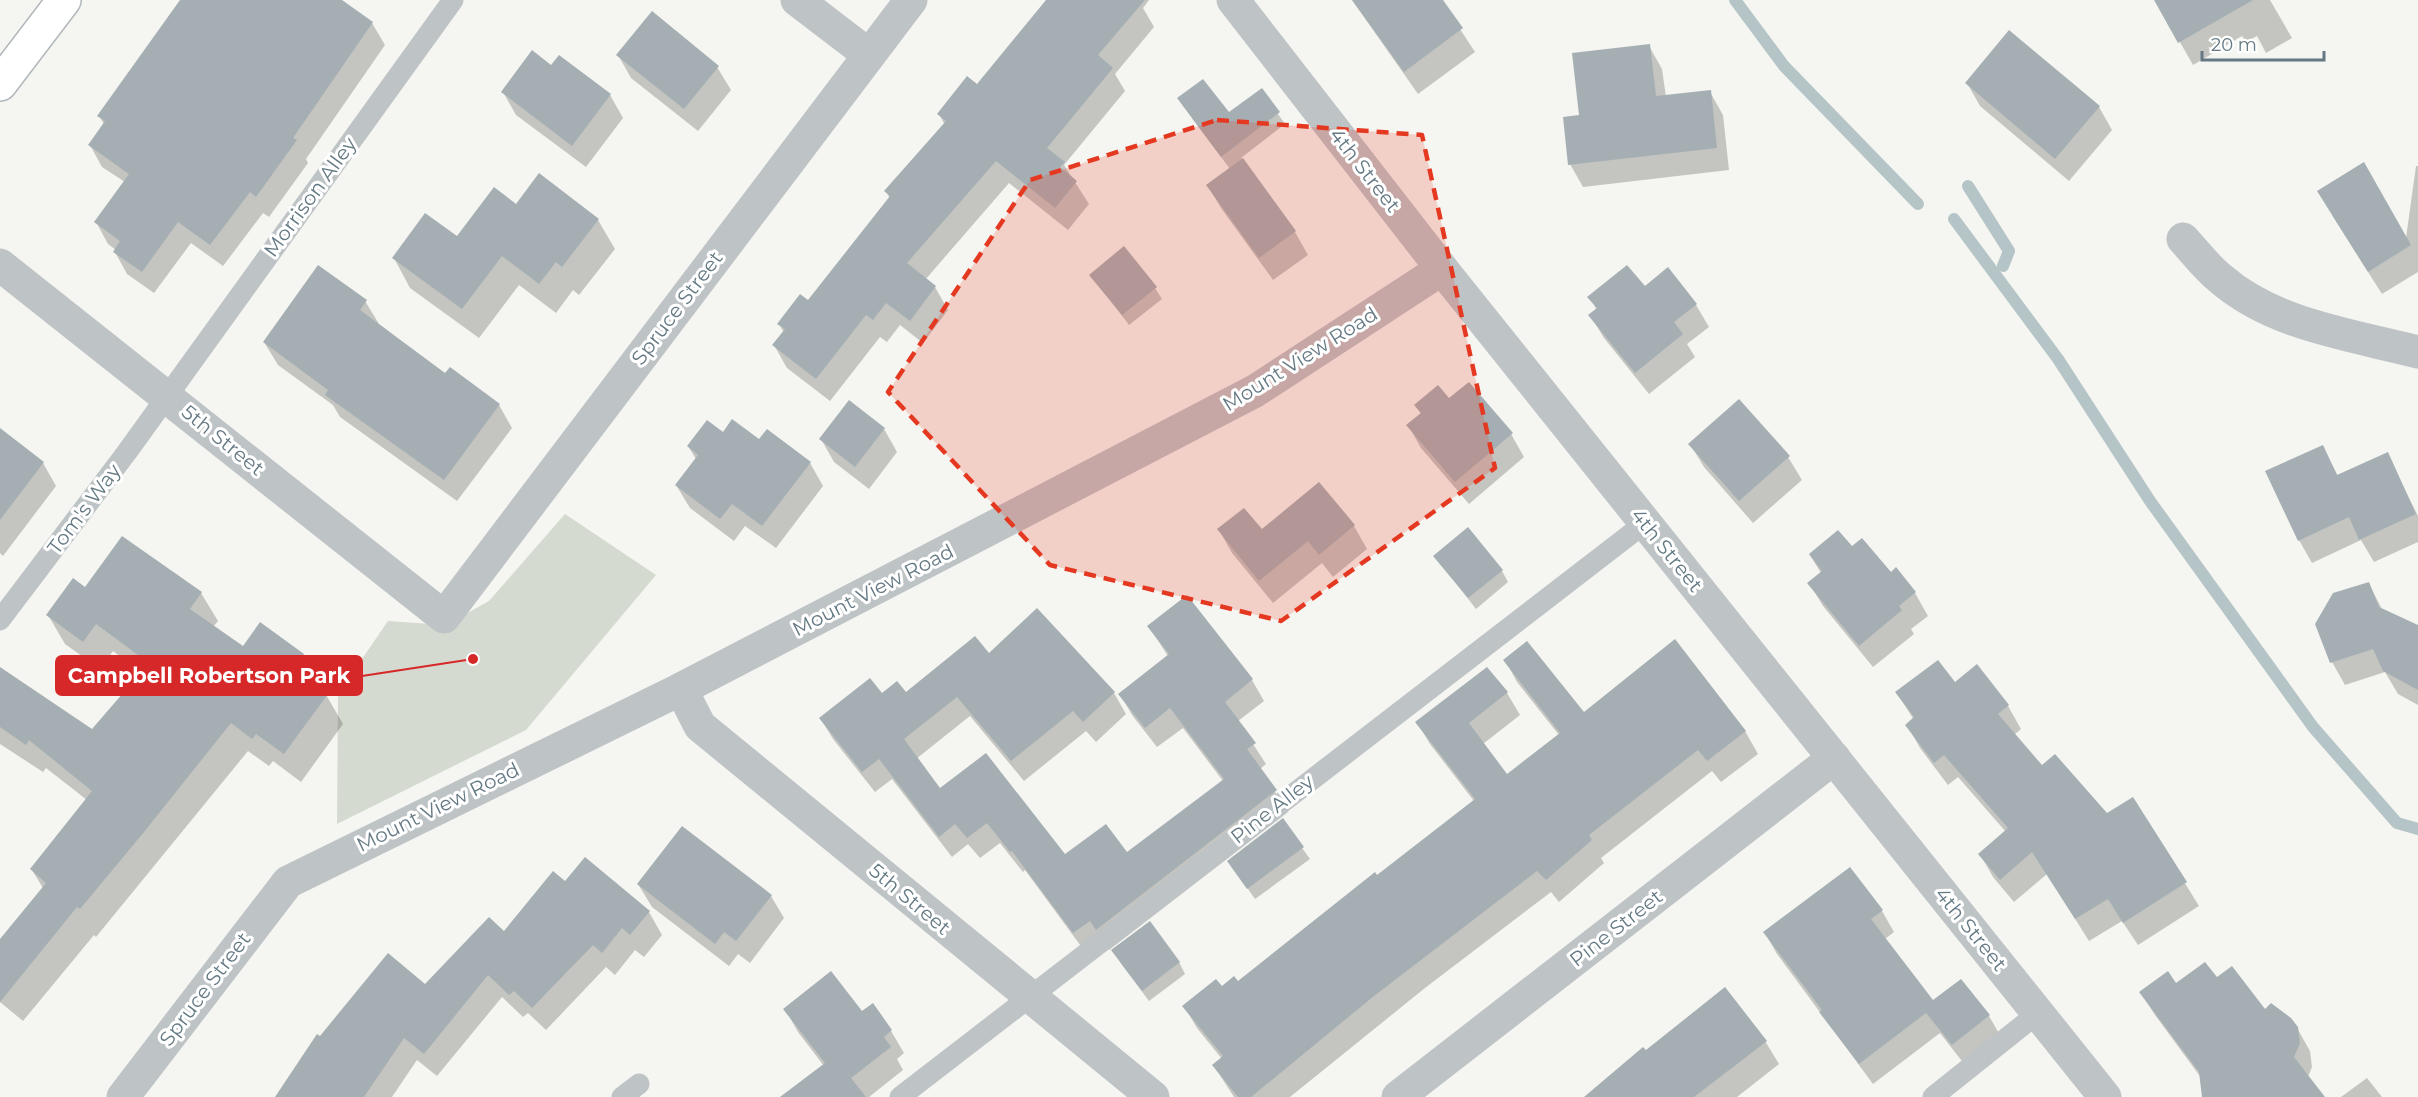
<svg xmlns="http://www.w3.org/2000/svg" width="2418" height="1097" viewBox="0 0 2418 1097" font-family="Montserrat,sans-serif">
  <rect width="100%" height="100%" fill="#f5f5f1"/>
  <path fill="#d5dad0" d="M565,514L656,575L526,730L337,824L338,694L388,621L446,625L489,601Z"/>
  <g fill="#0003">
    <path d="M188,0H340L372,23L385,45L306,159L308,163L269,217L263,213L223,266L191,243L154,293L127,274L115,252L116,250L108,244L96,222L125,182L102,167L90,145L104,124L99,116Z"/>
    <path d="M1048,0H1149L1143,8L1154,27L1115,74L1125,91L1064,165L1089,204L1068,230L1009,183L925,280L935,287L948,310L923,343L900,325L887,342L880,337L830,401L787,368L774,345L784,333L779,324L809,302L890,199L886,191L945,125L939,114L977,86Z"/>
    <path d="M1352,0H1441L1475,52L1418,94Z"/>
    <path d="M2156,0H2270L2292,38L2266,53L2257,36L2246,42L2242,36L2193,65Z"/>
    <path d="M1649,46L1662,69L1666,97L1710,92L1723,115L1729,170L1583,187L1570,164L1581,116Z"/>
    <path d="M618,55L717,67L731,90L698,131L631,78Z"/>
    <path d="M552,67L610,95L623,118L586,167L516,115L503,92Z"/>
    <path d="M1967,83L2099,107L2112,130L2069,181L1980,106Z"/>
    <path d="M1261,90L1285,124L1241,158L1295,232L1308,255L1273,280L1221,208L1208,186L1230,169L1192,118L1228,114Z"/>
    <path d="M2416,166H2418V272L2382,294L2332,215L2406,238Z"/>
    <path d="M516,206L598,220L615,249L579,295L573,290L556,313L519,285L479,338L410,288L394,258L458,238Z"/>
    <path d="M1091,275L1155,288L1162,299L1129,325Z"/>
    <path d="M1644,289L1696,305L1709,327L1687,344L1695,357L1649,394L1604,338L1590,315L1597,310L1589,297Z"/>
    <path d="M365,301L379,324L445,375L499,405L512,428L457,501L340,417L333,405L278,365L264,342Z"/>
    <path d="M1449,400L1511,434L1524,457L1469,504L1421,448L1408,425L1421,414L1416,406Z"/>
    <path d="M884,429L897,452L869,489L834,462L821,439Z"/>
    <path d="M0,430L43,463L56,486L3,556L0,553Z"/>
    <path d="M723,434L760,441L810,463L823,486L776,548L745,526L734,541L690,508L676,485L696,459L688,446Z"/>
    <path d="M1690,444L1788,457L1802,480L1753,523L1704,467Z"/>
    <path d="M2322,446L2338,476L2387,454L2418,516V542L2374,562L2361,540L2312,563L2299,540Z"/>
    <path d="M1319,484L1354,526L1367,549L1333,577L1322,563L1273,603L1232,553L1219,530L1262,531Z"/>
    <path d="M1851,549L1915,593L1928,616L1911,629L1914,634L1873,667L1823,606L1809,583L1821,573L1810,555Z"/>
    <path d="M1435,556L1502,571L1508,582L1476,609Z"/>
    <path d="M2369,584L2383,611L2418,627V705L2398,694L2385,672L2345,685L2332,662Z"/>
    <path d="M86,589L201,593L218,621L213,627L243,648L303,655L343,724L301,782L273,761L269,766L248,751L96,937L94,935L23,1021L0,1002V940L43,888L32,870L87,800L46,768L43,772L0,744V691L92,731L142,673L113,651L100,669L65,644L48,615Z"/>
    <path d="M1187,597L1252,680L1264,701L1238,721L1266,764L1260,769L1288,812L1109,950L1103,941L1086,953L1025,870L1023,872L1000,843L980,858L968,844L952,857L892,779L875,792L833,739L821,719L882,695L905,694L989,655L1114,693L1126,714L1096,742L1086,731L1024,781L970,716L916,759L940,790L1064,856L1127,854L1223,781L1183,728L1157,747L1132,715L1120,694L1168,656L1149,627Z"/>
    <path d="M1505,660L1583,714L1745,731L1758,754L1721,782L1712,771L1601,858L1604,863L1559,902L1551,892L1425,988L1290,1097H1234L1214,1066L1222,1059L1197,1028L1184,1006L1238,984L1474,801L1430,744L1417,722L1487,669L1507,693L1520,715L1483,744L1506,776L1559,735L1517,682Z"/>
    <path d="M1977,666L2008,706L2021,729L2014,735L2041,767L2107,815L2133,799L2199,906L2138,945L2122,921L2089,941L2047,874L2014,902L1993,877L1980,854L2006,832L1958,777L1948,785L1920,748L1907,725L1914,720L1897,693L1954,684Z"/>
    <path d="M1282,820L1310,859L1255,899L1229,862Z"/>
    <path d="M1849,869L1882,911L1894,932L1885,939L1933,1002L1989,1016L2001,1037L1965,1065L1940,1033L1873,1084L1777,954L1765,933Z"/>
    <path d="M566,883L649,912L662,935L644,957L635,950L615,975L606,967L546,1030L528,1013L523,1017L502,997L437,1076L417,1060L392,1097H282L320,1038L426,986L504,933Z"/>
    <path d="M638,884L771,896L784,918L750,963L738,954L729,966L652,907Z"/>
    <path d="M1120,962H1179L1185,974L1149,1001Z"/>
    <path d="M2217,979L2264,1011L2297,1028L2310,1051L2312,1067L2308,1077L2323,1097H2206L2202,1079L2155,1015L2141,993Z"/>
    <path d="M785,1009L862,1013L891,1031L904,1053L897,1059L903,1070L869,1097H798L824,1066L798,1032Z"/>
    <path d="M1765,1041L1779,1064L1737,1097H1586L1645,1052Z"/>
    <path d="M2367,1078L2382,1097H2341Z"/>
  </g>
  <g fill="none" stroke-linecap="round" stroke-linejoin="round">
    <g stroke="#b5c4c6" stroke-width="12">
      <path d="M1735,0L1784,66L1918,204"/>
      <path d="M1968,186L2009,251L2003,266"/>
      <path d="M1954,219L2058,359L2150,501L2313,727L2397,823L2418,829"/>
    </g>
  </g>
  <g fill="#a5afb3">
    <path d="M180,0H342L373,22L293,138L297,140L256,197L250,192L210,245L178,222L142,272L113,252L120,241L94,222L129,174L88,145L105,121L97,116Z"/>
    <path d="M1046,0H1145L1098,55L1113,68L1047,148L1065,162L1060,167L1077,181L1055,208L996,161L907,263L936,286L910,321L886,303L873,320L866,315L816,379L772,345L785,329L777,324L800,294L808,300L890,196L884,191L946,121L937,114L967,76L977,84Z"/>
    <path d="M1352,0H1443L1463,28L1404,72Z"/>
    <path d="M2154,0H2253L2178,43Z"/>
    <path d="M652,11L719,66L684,109L616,55Z"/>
    <path d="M2009,30L2100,106L2055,159L1965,83Z"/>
    <path d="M1650,44L1656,96L1711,90L1717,148L1568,165L1563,117L1579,115L1572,53Z"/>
    <path d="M532,50L551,65L559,55L611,94L572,146L501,92Z"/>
    <path d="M1203,79L1229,112L1262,88L1280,112L1221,157L1177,98Z"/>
    <path d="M1243,158L1296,231L1259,258L1206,185Z"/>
    <path d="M2364,162L2411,245L2368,272L2317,191Z"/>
    <path d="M539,173L599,219L562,267L556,262L539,284L502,256L462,309L392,258L425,213L457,236L494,187L516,204Z"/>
    <path d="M1124,246L1157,287L1122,315L1089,275Z"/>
    <path d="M318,265L367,300L360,310L445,373L450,367L500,404L444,480L325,395L328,390L263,342Z"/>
    <path d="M1627,265L1645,286L1668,267L1697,304L1674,322L1683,334L1635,373L1588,315L1597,308L1587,297Z"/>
    <path d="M1469,382L1513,433L1455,482L1406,425L1421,413L1414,405L1438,385L1449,398Z"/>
    <path d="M1739,399L1790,456L1739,501L1688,444Z"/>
    <path d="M849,400L885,428L855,467L819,439Z"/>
    <path d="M732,419L759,439L767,429L811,462L762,526L732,504L720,519L675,485L698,455L687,446L707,420L723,432Z"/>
    <path d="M0,428L44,462L0,520Z"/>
    <path d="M2323,445L2337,475L2388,452L2416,514L2359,540L2349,517L2298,541L2265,471Z"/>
    <path d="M1319,482L1355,525L1319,555L1308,541L1259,581L1217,529L1244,508L1262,529Z"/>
    <path d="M1468,527L1503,570L1468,598L1433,556Z"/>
    <path d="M1838,530L1852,546L1862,538L1891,572L1896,567L1916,592L1899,606L1902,610L1859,646L1807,583L1822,571L1809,554Z"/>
    <path d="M122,536L202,592L190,609L243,646L260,622L304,654L300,661L316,674L311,681L328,694L284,754L256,734L252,739L231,723L144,832L80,909L77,907L0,1002V939L46,883L30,869L92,791L29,740L26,745L0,727V667L92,729L149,663L96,624L83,642L46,615L73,578L85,587Z"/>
    <path d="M2369,582L2379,607L2418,625V690L2383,671L2373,649L2330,663L2315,624L2333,593Z"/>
    <path d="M1187,595L1253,679L1225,702L1256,743L1247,749L1277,790L1096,930L1090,921L1073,933L1012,851L1010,852L987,823L967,838L955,824L939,837L879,759L862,772L819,718L870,678L882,693L897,681L906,692L975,636L989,653L1037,608L1115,692L1083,722L1073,711L1011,761L957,697L904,739L940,788L986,753L1065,854L1106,824L1127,852L1224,779L1170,708L1145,728L1118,694L1169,654L1147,626Z"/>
    <path d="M1675,639L1746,731L1707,761L1698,750L1589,835L1592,840L1546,880L1537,871L1374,996L1251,1097H1238L1212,1065L1223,1056L1182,1006L1216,979L1222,986L1234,976L1238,981L1375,872L1377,875L1475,799L1415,722L1487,667L1508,692L1469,723L1507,774L1560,733L1503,660L1527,641L1584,712Z"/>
    <path d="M1938,660L1955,682L1977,664L2009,705L1998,714L2042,765L2055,754L2107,813L2133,797L2187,882L2123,923L2108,899L2075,919L2032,852L2000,880L1978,854L2008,828L1944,755L1934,763L1905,725L1914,717L1895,692Z"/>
    <path d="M1283,818L1304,847L1247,889L1227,861Z"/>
    <path d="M682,826L772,895L736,941L724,932L715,944L637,884Z"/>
    <path d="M585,857L650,911L630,935L622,928L602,953L593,945L532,1008L514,991L509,995L488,975L424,1054L404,1038L364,1097H275L317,1034L320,1036L388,953L425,984L489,917L504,931L553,871L565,881Z"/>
    <path d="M1850,867L1883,910L1871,919L1933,1000L1961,979L1990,1015L1952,1045L1926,1013L1859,1064L1819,1012L1822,1010L1763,932Z"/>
    <path d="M1150,921L1180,962L1142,991L1111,950Z"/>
    <path d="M2205,962L2217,977L2232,966L2265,1009L2271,1003L2291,1018L2298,1027L2300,1043L2294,1057L2325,1097H2202L2199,1072L2139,992L2168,971L2176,983Z"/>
    <path d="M831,971L862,1011L873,1003L892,1030L884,1037L891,1047L851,1078L866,1097H780L825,1063L783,1009Z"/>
    <path d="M1725,987L1767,1041L1694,1097H1584L1643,1047L1646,1050Z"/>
  </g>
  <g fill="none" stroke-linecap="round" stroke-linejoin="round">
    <g stroke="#b0b7ba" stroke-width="36">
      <path id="secondary" d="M0,84L64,0"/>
    </g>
    <g stroke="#bec3c6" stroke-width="21">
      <path d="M0,620L127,452L453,0"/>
      <path d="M622,1097L639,1084"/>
      <path d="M900,1097L1645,523"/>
      <path d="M1933,1097L2038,1013"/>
    </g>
    <g stroke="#bec3c6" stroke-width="33">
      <path d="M797,0L869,55"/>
      <path d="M1233,0L1442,269L2105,1097"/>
      <path d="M2183,239C2195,252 2207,268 2221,279C2274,325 2352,335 2418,352"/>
      <path d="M0,265L444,617L911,0"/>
      <path d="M681,689L700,726L1153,1097"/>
      <path d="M123,1097L288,882L681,689L1255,391L1442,269"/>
      <path d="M1398,1097L1834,758"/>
    </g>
    <use href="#secondary" stroke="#fff" stroke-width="33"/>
  </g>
  <path fill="#e53821" fill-opacity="0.2" stroke="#e53821" stroke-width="4.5" stroke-dasharray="12 8" stroke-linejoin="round" d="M1217,120L1422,135L1495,468L1281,621L1050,565L888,392L1030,180Z"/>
  <g text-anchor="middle" stroke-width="6" stroke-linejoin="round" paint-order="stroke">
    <g font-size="20" fill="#647983" stroke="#fff">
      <text transform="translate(1365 170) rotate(52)" y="7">4th Street</text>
      <text transform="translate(310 197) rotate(-54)" y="7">Morrison Alley</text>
      <text transform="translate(677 308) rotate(-53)" y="7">Spruce Street</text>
      <text transform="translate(1300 359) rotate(-32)" y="7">Mount View Road</text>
      <text transform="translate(223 440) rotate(39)" y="7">5th Street</text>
      <text transform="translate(84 509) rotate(-53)" y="7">Tom's Way</text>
      <text transform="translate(1667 550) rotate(51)" y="7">4th Street</text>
      <text transform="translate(873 590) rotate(-27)" y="7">Mount View Road</text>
      <text transform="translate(438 807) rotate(-26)" y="7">Mount View Road</text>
      <text transform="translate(1272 809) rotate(-38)" y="7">Pine Alley</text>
      <text transform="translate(910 899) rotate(40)" y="7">5th Street</text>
      <text transform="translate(1616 928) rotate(-38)" y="7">Pine Street</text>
      <text transform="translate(1971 929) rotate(51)" y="7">4th Street</text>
      <text transform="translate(205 989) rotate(-53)" y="7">Spruce Street</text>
    </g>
  </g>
  <path fill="none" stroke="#d62828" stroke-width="2" d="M473 659L362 676"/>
  <circle fill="#d62828" stroke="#fff" stroke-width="2" cx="473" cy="659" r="6"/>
  <rect fill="#d62828" stroke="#d62828" stroke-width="2" x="56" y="656" width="306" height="39" rx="6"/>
  <g font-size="21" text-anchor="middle" font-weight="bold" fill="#fff">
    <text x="209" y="683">Campbell Robertson Park</text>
  </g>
  <path d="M2202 51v9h122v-9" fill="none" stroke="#647983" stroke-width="3"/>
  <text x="2211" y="51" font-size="18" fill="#647983" stroke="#ffffff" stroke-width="4.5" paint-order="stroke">20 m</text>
</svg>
